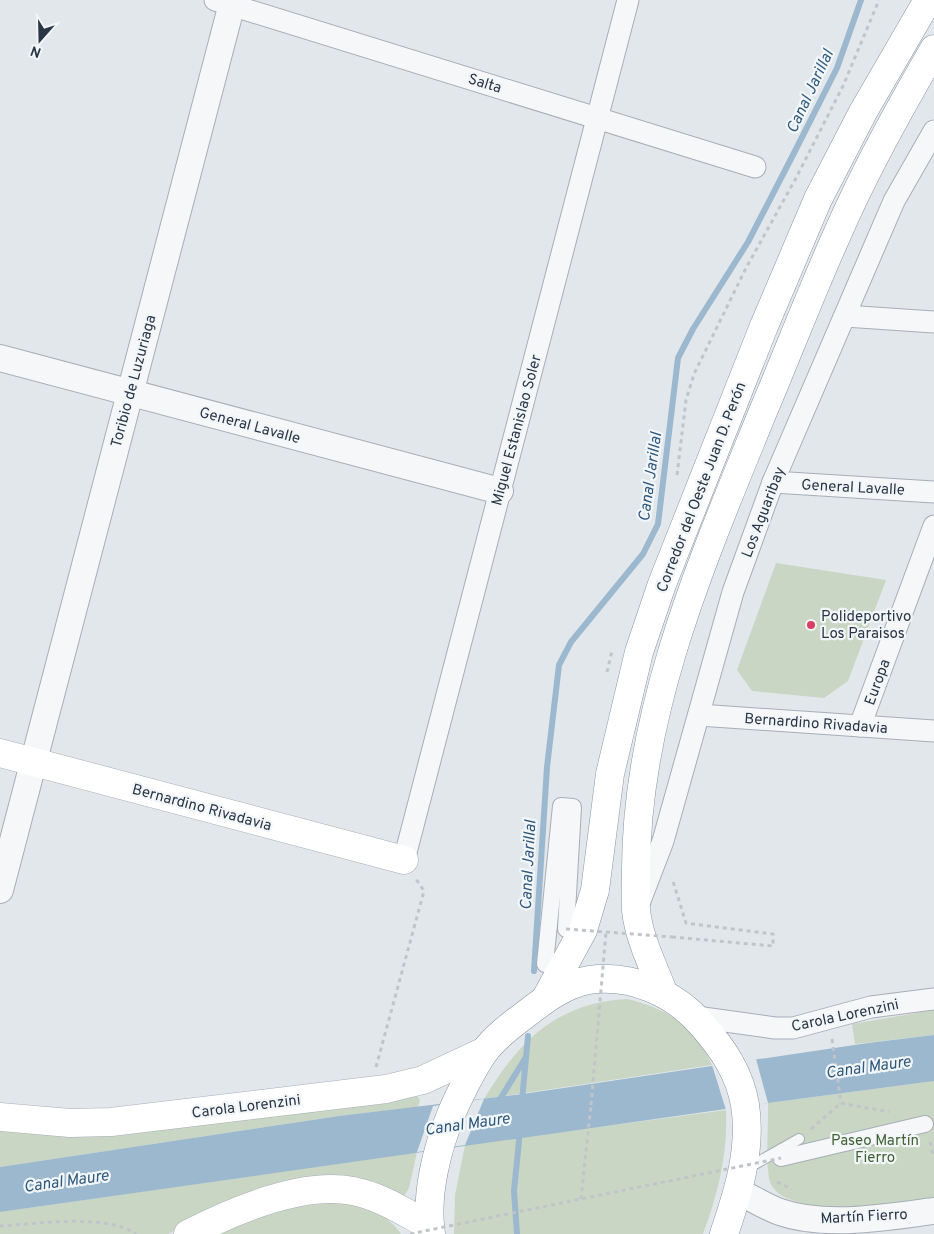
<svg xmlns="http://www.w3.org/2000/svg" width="934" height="1234" viewBox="0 0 934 1234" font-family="Overpass,sans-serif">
  <rect width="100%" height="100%" fill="#e2e7ec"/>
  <g fill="#c9d6c3">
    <path d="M776,563L886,580L848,681L824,698L752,691L737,670Z"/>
    <path d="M627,999C667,1008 695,1027 712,1065L484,1099C519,1041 556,1003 627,999Z"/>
    <path d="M934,1010V1035L855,1044L852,1024Z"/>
    <path d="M934,1081V1201C900,1205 791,1219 772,1186C764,1174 769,1121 768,1103Z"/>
    <path d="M417,1096L420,1100L418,1107L339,1116L0,1167V1129Z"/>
    <path d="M726,1110C728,1154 718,1193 703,1234H454L455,1195L465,1145Z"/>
    <path d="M417,1152L409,1188L404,1196L392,1192L199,1219L168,1234H0V1212Z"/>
    <path d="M333,1202C359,1203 386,1212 401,1234H218L278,1209Z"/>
  </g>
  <path fill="#9bb8ce" d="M934,1035V1081L768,1103L0,1212V1167L339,1116L523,1094L868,1043Z"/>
  <g fill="#e2e7ec">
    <path d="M756,1059L768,1103L726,1110L712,1065Z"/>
    <path d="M484,1099L465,1145L417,1152L433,1106Z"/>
  </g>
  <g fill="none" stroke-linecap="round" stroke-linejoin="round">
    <g stroke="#9bb8ce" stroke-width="6">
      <path d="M534,971L547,767L559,665L571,642L643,554L658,524L678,358L693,329L748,242L794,153L837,68L861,0"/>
      <path d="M522,1101L528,1036"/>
      <path d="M497,1104L526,1057"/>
      <path d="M517,1234L514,1191L520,1131"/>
    </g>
    <g stroke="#a7aeb7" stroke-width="12">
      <path id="service" d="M746,1169L799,1139"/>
    </g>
    <g stroke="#a7aeb7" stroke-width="18">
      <g id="pedestrian">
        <path d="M565,966L545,964L561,806L573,807L566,929"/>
        <path d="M781,1158L925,1124"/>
      </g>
    </g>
    <g stroke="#a7aeb7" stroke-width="23">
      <g id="minor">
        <path d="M215,0L755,167"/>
        <path d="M845,316L934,322"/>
        <path d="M773,482L934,492"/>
        <path d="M699,715L934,731"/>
        <path d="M860,726L934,526"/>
        <path d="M404,860L628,0"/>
        <path d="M640,901L663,841L733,592L773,482L894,201L934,131"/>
        <path d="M696,1017L775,1028H793L871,1007L934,999"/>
      </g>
    </g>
    <g stroke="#a7aeb7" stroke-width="28">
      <g id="tertiary">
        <path d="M0,358L500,491"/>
        <path d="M0,890L233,0"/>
        <path d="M739,1192C752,1198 766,1207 780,1212C826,1228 887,1217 934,1211"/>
      </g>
    </g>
    <g stroke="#a7aeb7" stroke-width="29">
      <g id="secondary">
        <path d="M0,753L404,860"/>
        <path d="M0,1117L70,1123L111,1122L386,1089L423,1080L485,1051"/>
        <path d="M188,1234C233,1211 302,1181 353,1191C380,1196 406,1213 430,1226"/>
      </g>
    </g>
    <g stroke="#8895a4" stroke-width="29">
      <path id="trunk" d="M431,1234C425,1195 437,1148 452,1112C461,1092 471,1071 484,1052C495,1037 511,1025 526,1014C544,1000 565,984 589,980C632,974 675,993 703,1026C723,1049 740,1074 745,1105C752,1149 738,1193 724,1234"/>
    </g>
    <g stroke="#8895a4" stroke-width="29">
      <g id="motorway">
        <path d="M663,992C653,965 639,939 636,910C635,897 636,883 636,870C636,711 703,559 762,414C787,355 810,295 836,237C864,172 899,110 934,49"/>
        <path d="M546,998L583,930L595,890L610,774L639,652L662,584L764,326L818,199L863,112L928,0"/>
      </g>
    </g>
    <g stroke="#c1c5ca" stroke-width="3" stroke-dasharray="4 4" stroke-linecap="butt">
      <path d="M677,475L686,400L694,374L746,268L795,180L843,86L879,0"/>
      <path d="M607,672L612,651"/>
      <path d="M672,937L773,946V934L686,923L672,878"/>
      <path d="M832,1039L841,1103"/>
      <path d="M376,1067L424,891L416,879"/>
      <path d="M841,1103L889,1112"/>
      <path d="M811,1129L841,1103"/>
      <path d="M930,1142L934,1158"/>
      <path d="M777,1182L792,1189"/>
      <path d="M581,1199L591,1105"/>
      <path d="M0,1226C36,1224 106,1213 136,1234"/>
    </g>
    <use href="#service" stroke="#f6f7f9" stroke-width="10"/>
    <use href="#pedestrian" stroke="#f6f7f9" stroke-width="16"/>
    <use href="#minor" stroke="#f6f7f9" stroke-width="21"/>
    <use href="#tertiary" stroke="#f6f7f9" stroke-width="26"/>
    <use href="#secondary" stroke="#fff" stroke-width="28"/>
    <use href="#trunk" stroke="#fff" stroke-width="28"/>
    <use href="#motorway" stroke="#fff" stroke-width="28"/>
    <g stroke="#c1c5ca" stroke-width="3" stroke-dasharray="4 4" stroke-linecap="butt">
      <path d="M566,929L672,937"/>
      <path d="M591,1105L606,932"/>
      <path d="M410,1234L781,1158"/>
    </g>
  </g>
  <circle fill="#da3e63" stroke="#f2f6f9" stroke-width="2" cx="811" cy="625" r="5"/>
  <g text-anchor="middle" stroke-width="4.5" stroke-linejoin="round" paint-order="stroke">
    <g font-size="15" fill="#293645" stroke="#f2f6f9">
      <text transform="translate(485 83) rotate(17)" y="5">Salta</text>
      <text transform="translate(133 381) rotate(-75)" y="5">Toribio de Luzuriaga</text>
      <text transform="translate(250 425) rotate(15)" y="5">General Lavalle</text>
      <text transform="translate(516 430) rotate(-75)" y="5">Miguel Estanislao Soler</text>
      <text transform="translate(701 487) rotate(-69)" y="5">Corredor del Oeste Juan D. Perón</text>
      <text transform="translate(853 487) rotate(3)" y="5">General Lavalle</text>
      <text transform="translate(763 512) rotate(-69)" y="5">Los Aguaribay</text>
      <text transform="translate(877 682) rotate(-70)" y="5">Europa</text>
      <text transform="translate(816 723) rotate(4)" y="5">Bernardino Rivadavia</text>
      <text transform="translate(202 807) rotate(15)" y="5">Bernardino Rivadavia</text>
      <text transform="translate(845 1015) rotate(-12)" y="5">Carola Lorenzini</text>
      <text transform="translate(246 1106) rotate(-7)" y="5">Carola Lorenzini</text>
      <text transform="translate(864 1216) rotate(-3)" y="5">Martín Fierro</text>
    </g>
    <g font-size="15" fill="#293645" stroke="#f2f6f9" text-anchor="start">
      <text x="821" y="621">Polideportivo<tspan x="821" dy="17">Los Paraisos</tspan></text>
    </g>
    <g font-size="15" fill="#416235" stroke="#f2f6f9">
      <text x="875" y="1145">Paseo Martín<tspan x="875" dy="17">Fierro</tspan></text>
    </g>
    <g font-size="16" font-style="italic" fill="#2f597d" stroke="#f2f6f9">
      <text transform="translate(809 91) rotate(-65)" y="6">Canal Jarillal</text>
      <text transform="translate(649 477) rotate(-82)" y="6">Canal Jarillal</text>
      <text transform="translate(527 865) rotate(-87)" y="6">Canal Jarillal</text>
      <text transform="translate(868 1066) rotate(-8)" y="6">Canal Maure</text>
      <text transform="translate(467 1123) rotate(-8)" y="6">Canal Maure</text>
      <text transform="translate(66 1180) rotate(-8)" y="6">Canal Maure</text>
    </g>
  </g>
  <g transform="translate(40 40) rotate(200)" stroke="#f2f6f9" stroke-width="4" paint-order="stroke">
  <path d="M0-4L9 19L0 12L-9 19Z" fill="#293645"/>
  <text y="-8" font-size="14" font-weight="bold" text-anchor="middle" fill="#293645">N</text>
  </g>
</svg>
